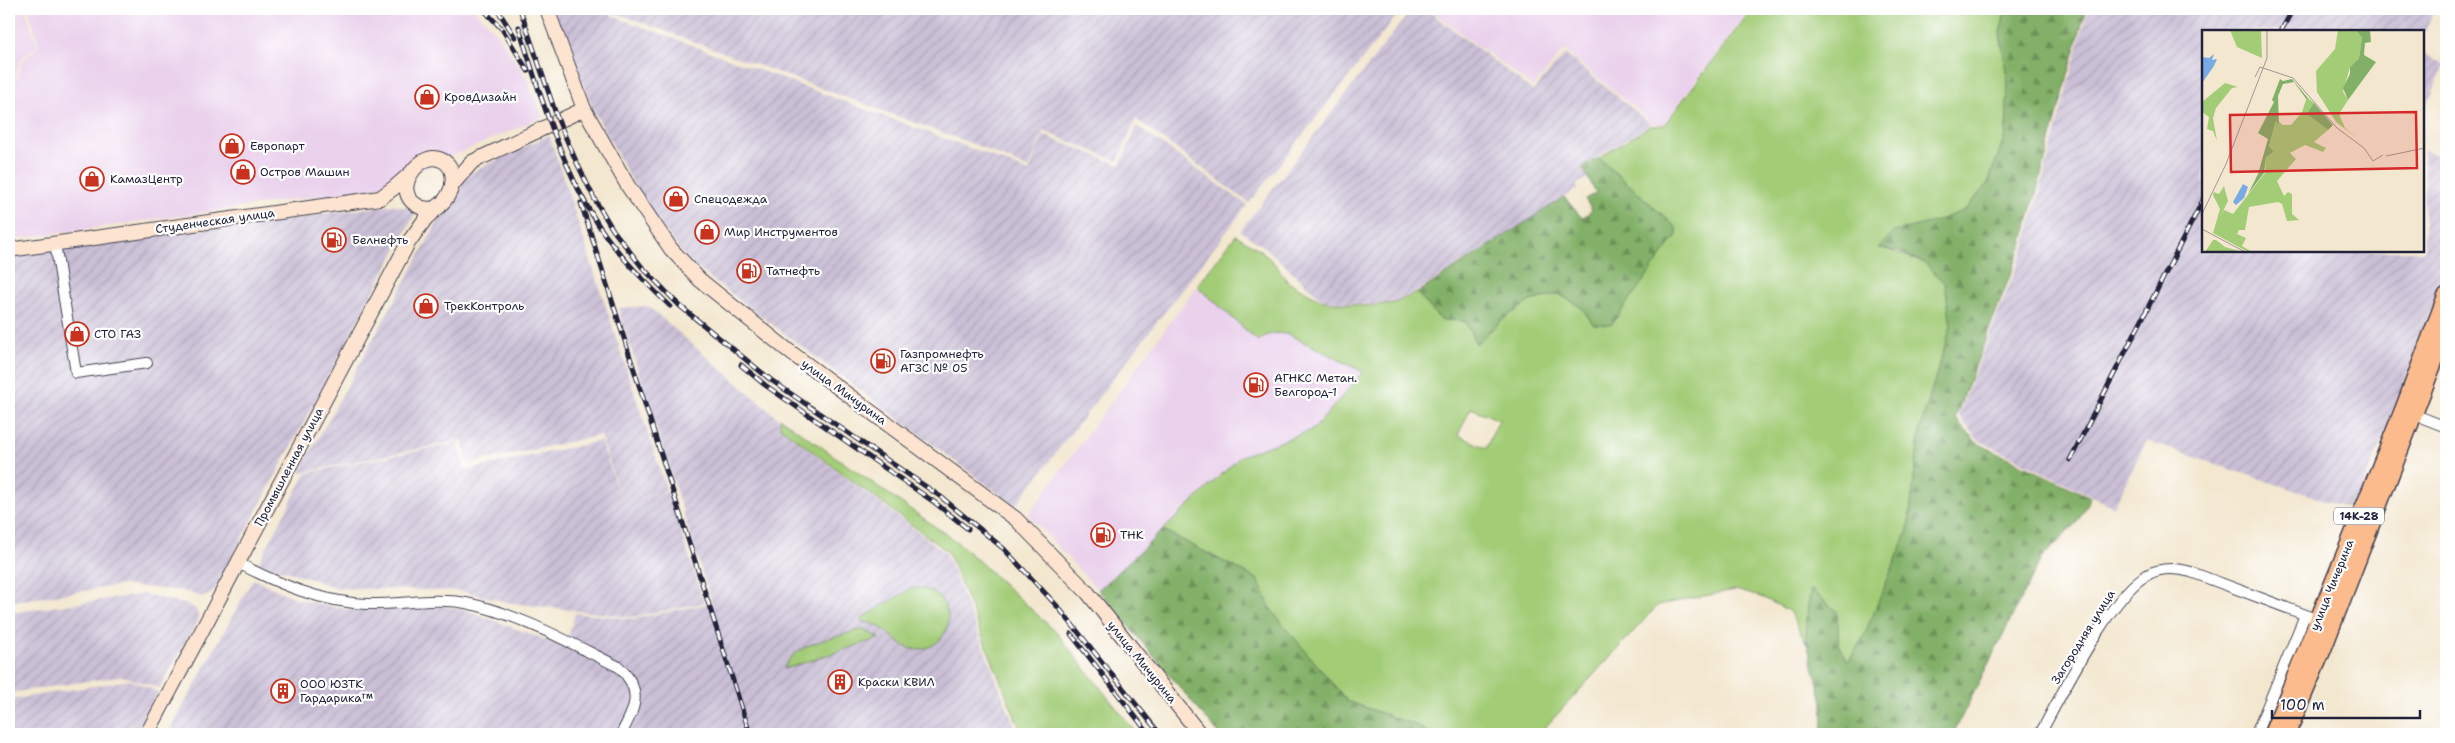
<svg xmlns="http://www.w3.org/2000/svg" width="2455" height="743" viewBox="0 0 2455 743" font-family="'Shantell Sans',sans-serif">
  <defs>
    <pattern id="industrial-furrows" width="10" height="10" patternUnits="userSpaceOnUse" patternTransform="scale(1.25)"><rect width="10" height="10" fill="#cabfd6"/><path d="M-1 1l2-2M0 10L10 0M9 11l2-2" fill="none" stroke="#ada4b9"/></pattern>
    <pattern id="forest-firs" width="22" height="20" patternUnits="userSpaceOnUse" patternTransform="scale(1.25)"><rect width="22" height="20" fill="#82b068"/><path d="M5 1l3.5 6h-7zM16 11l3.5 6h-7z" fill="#6a8f57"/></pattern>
  </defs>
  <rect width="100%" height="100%" fill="#fff"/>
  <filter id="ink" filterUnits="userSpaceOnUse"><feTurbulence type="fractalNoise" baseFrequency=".02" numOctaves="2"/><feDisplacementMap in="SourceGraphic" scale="10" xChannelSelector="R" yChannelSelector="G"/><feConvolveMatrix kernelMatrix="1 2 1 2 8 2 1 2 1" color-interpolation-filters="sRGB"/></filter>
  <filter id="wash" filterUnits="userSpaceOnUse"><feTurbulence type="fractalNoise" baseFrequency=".0096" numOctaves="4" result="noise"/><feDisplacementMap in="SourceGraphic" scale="20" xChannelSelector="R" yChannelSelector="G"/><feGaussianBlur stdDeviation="1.12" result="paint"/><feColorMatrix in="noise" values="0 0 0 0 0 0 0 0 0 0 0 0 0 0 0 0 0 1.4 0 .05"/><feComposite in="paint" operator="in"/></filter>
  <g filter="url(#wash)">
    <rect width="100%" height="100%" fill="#f3e7cf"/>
    <g fill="#ead1ec">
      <path d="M9,9L26,12L37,46L21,59L9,95Z"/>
      <path d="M32,9H473L495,31L526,77L543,117L377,188L9,240V100L23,61L39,46L29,11Z"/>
      <path d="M1429,9H1750L1663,124H1654L1564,50L1533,87Z"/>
      <path d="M1197,286L1258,341L1268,333L1278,332L1291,335L1364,372L1314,429L1241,456L1098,590L1028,515Z"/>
    </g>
    <g fill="url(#industrial-furrows)">
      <path d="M552,9H594L981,152L1029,172L1043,135L1120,165L1137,126L1247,205L1015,506L689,262L645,205L593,109Z"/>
      <path d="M605,9H1402L1249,203L1136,119L1118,161L1043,131L1029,169L981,147Z"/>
      <path d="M1412,9H1426L1533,91L1565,54L1651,124L1581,167L1587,178L1576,185L1578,188L1416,292L1394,302L1364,305L1323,300L1266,248L1240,231Z"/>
      <path d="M2088,9H2446V15L2434,10L2424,33V31H2204V251H2424V150L2446,159V271L2421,341L2354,510L2146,441L2114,507L1978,440L1958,415L2026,243Z"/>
      <path d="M2424,54L2445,65L2424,111Z"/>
      <path d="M549,135L667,491L637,499L668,492L704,603L631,617L511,603L461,591L338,588L259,562L306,473L458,443L466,470L601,441L622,503L601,435L467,464L462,440L299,473L459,184L468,174Z"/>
      <path d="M393,205L417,210L215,589L210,595L202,597L183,591L123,585L9,602V254Z"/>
      <path d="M648,306L779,419V427L946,553L1018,734H168L253,579L297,599L350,610L445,606L466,610L565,647L575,613L632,619L712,603L618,308Z"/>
      <path d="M144,594L188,605L196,609L198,615L197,622L160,688L122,676L9,693V613Z"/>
      <path d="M130,680L158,692L135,734H9V700Z"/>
    </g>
    <g fill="#a3cc77" stroke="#627759" fill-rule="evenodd">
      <path d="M1752,9H2006L2000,32L2008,83L2006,133L1988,183L1965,210L1880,247L1925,263L1946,284L1951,326L1920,429L1908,531L1864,636L1848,662L1839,644L1837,612L1806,616L1807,645L1789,611L1764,598L1735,590L1658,605L1539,734H1432L1415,725L1347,701L1272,611L1257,579L1163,530L1241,456L1314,429L1363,372L1290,335C1276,332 1270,332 1258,341L1197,286L1236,235L1263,252L1276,265L1288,282L1324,301L1365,306L1394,303L1417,293L1441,320L1465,321L1476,343L1503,319L1530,301L1559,294L1582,308L1593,324L1677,235L1676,227L1599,158L1650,126L1664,125ZM1471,408L1499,420L1486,448L1458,435Z"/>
      <path d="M780,418L960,544L1055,631L1137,734H1022L948,552L780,427Z"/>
      <path d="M919,588C957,592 958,645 920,649C897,652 888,622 862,622L861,619L910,589Z"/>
      <path d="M864,630L880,638L784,669C793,643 832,639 855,631Z"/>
    </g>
    <g fill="url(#forest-firs)" stroke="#526952">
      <path d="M2006,9H2086L2023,242L1955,418L1977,443L2090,497L2078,521L2041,559L1953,734H1821C1827,702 1815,677 1808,647C1803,628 1808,607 1811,589L1837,612L1839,644L1848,662L1864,636L1908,531L1920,429L1951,326L1945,284L1925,263L1897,251L1879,248L1893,232L1937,221L1965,210L1988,183L2006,133L2008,83L2000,32Z"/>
      <path d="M1599,158L1676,227L1677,235L1611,325L1593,324L1582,308L1559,294L1530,301L1503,319L1476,344L1465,321L1441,320L1417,293L1564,197L1582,218L1592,210L1585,199L1596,193L1582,167Z"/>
      <path d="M1163,530L1257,579L1272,611L1347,701L1415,725L1432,734H1219L1098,590Z"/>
    </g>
  </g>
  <g filter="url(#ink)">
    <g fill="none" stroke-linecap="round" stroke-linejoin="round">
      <g stroke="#414051" stroke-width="12">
        <g id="street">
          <path d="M55,243L76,373L147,363"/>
          <path d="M2413,414L2446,427"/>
          <path d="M238,563C279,584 320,602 367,604C400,605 433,597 466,603C520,614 570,643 619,667C644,691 635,708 621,734"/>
          <path d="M2040,734C2061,696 2111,594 2147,575C2161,567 2176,568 2191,572L2322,621"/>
          <path d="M2256,734L2305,615"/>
        </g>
      </g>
      <g stroke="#414051" stroke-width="16">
        <g id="secondary">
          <path d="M547,9L584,109L628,186L671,249L700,280L790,352L1016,519L1088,593L1200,734"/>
          <path d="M433,158C472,161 446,227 415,204C395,190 414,160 433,158Z"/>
          <path d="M452,185L472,162L584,109"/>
          <path d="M9,250L380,198L395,187L412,172"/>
          <path d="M147,734L408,243L426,218L440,206"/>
        </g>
      </g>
      <g stroke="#414051" stroke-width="19">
        <g id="primary">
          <path d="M2272,734L2403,410L2446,296"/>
          <path d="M2287,734L2323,649L2446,331"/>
        </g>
      </g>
      <use href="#street" stroke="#fff" stroke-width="10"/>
      <use href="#secondary" stroke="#fde4d1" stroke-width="14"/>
      <use href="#primary" stroke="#fbbb8d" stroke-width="16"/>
      <g stroke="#22223b" stroke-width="5">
        <g id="rail">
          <path d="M483,9L502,29L528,71"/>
          <path d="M497,9L515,37"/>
          <path d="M520,9L558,120L576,161L594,198L613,230L642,267L680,306L771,380L941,497L1004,549L1058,607L1160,734"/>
          <path d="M519,27C539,93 565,179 606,236C625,262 647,284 670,306"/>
          <path d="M2281,31L2293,9"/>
          <path d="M581,203L750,734"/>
          <path d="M741,365L765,385L934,502L968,529"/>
          <path d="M2070,460L2204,198"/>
          <path d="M1071,634L1149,734"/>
        </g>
      </g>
      <use href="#rail" stroke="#fff" stroke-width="3" stroke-dasharray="9" stroke-linecap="butt"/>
    </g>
  </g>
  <defs>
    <g id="shop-ring" transform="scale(1.25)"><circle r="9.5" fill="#fff" stroke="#c8321e" stroke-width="1.5"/><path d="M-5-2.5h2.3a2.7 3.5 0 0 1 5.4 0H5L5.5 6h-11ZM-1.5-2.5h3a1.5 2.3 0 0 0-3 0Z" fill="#c8321e"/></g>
    <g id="fuel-ring" transform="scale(1.25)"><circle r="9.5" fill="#fff" stroke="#c8321e" stroke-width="1.5"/><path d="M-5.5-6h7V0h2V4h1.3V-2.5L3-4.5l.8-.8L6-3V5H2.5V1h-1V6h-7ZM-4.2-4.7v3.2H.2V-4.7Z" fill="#c8321e"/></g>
    <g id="building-ring" transform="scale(1.25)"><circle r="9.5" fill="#fff" stroke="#c8321e" stroke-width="1.5"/><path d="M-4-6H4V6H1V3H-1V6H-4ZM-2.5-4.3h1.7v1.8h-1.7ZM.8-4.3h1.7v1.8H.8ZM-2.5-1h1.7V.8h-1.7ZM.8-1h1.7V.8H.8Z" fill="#c8321e"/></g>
  </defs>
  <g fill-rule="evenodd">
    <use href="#shop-ring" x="427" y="97"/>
    <use href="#shop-ring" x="232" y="146"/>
    <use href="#shop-ring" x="243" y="172"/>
    <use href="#shop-ring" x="92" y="179"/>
    <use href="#shop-ring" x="676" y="199"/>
    <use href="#shop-ring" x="707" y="232"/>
    <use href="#fuel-ring" x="334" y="240"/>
    <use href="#fuel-ring" x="749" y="271"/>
    <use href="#shop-ring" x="426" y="306"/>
    <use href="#shop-ring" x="77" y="334"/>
    <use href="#fuel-ring" x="883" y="361"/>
    <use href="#fuel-ring" x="1256" y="385"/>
    <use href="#fuel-ring" x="1103" y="535"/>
    <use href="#building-ring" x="840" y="682"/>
    <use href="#building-ring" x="283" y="691"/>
  </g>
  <g text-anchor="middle" stroke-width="4.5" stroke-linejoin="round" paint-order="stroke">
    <rect fill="#fff" stroke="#646476" stroke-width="1" x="2334" y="507.5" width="50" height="17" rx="4"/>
    <g font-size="11" font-weight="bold" fill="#22223b">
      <text x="2359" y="520">14К-28</text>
    </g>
    <g font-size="12" fill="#22223b" stroke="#fff" text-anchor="start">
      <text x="444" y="101">КровДизайн</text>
      <text x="250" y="150">Европарт</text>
      <text x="260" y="176">Остров Машин</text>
      <text x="110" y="183">КамазЦентр</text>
      <text x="694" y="203">Спецодежда</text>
      <text x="724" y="236">Мир Инструментов</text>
      <text x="352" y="244">Белнефть</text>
      <text x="766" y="275">Татнефть</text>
      <text x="444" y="310">ТрекКонтроль</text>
      <text x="94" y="338">СТО ГАЗ</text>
      <text x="900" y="358">Газпромнефть<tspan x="900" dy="14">АГЗС № 05</tspan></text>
      <text x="1274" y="382">АГНКС Метан.<tspan x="1274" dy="14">Белгород-1</tspan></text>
      <text x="1120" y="539">ТНК</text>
      <text x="858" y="686">Краски КВИЛ</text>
      <text x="300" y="688">ООО ЮЗТК<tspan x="300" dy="14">Гардарика™</tspan></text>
    </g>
    <g font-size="12" fill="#22223b" stroke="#fff">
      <text transform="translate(215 221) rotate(-8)" y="4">Студенческая улица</text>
      <text transform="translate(844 392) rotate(36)" y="4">улица Мичурина</text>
      <text transform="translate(289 467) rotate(-62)" y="4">Промышленная улица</text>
      <text transform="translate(2332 585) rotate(-68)" y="4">улица Чичерина</text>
      <text transform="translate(2083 637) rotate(-58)" y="4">Загородняя улица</text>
      <text transform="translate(1142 662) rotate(51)" y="4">улица Мичурина</text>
    </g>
  </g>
  <g transform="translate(2202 30)">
    <rect width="222" height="222" fill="#f3e7cf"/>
    <path d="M28,0H59L60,28L35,17ZM136,0H154L160,8L157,28L148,37L141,62L146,70L137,84L143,98L155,108L134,92L115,62L114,41L133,19ZM23,53L36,57L30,58L14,78L11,88L15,111L11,101L5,99L7,87L0,82V72ZM105,67L112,73L107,85L126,100L112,112L124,118L121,122L103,115L88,123L94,129L75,151L82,166L86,162L90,164V184L97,190L85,191L80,174L76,172L47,177L43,200H37L35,204L44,208L40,216L50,222H46L11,203L18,179L11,165L12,162L17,164L22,156L26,171L18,187L22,180L31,184L63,143L64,127L72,122L67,116L74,91L77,96V92L81,95H89L100,82ZM11,210H14L23,217L37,221L3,222Z" fill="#a3cc77"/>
    <path d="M154,0H168L169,12L163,13L162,25L174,32L146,70L141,58L148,44V37L157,28L160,8ZM78,49L81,51L90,49L105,67V70L92,52L81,54L76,66L77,96L74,91L67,116L72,122L64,127L62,143L46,164L56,144L66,109L56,103L72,72L70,70ZM112,73L131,95L126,100L105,84Z" fill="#82b068"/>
    <path d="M12,24L10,30L15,29L12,36L0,53V27L7,28ZM41,154L46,157L42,168L34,175L31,172Z" fill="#79aae4"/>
    <path fill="none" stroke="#9f9894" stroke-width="1" d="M53,47L58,37L91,48L135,98L162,118L171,131L181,125M184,126L223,118M0,184L24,134L65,28V0M0,199L43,222"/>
    <path fill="#d62828" fill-opacity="0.15" stroke="#d62828" stroke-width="2.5" d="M214,82L215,138L29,142L28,85Z"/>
    <rect width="222" height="222" fill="none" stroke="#22223b" stroke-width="2.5"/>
  </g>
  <rect width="2455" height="743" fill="none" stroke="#fff" stroke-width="30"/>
  <path d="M2272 710v8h148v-8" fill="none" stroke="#22223b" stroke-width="2.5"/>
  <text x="2280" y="710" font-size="15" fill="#22223b" stroke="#ffffff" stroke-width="4" paint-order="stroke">100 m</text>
</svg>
